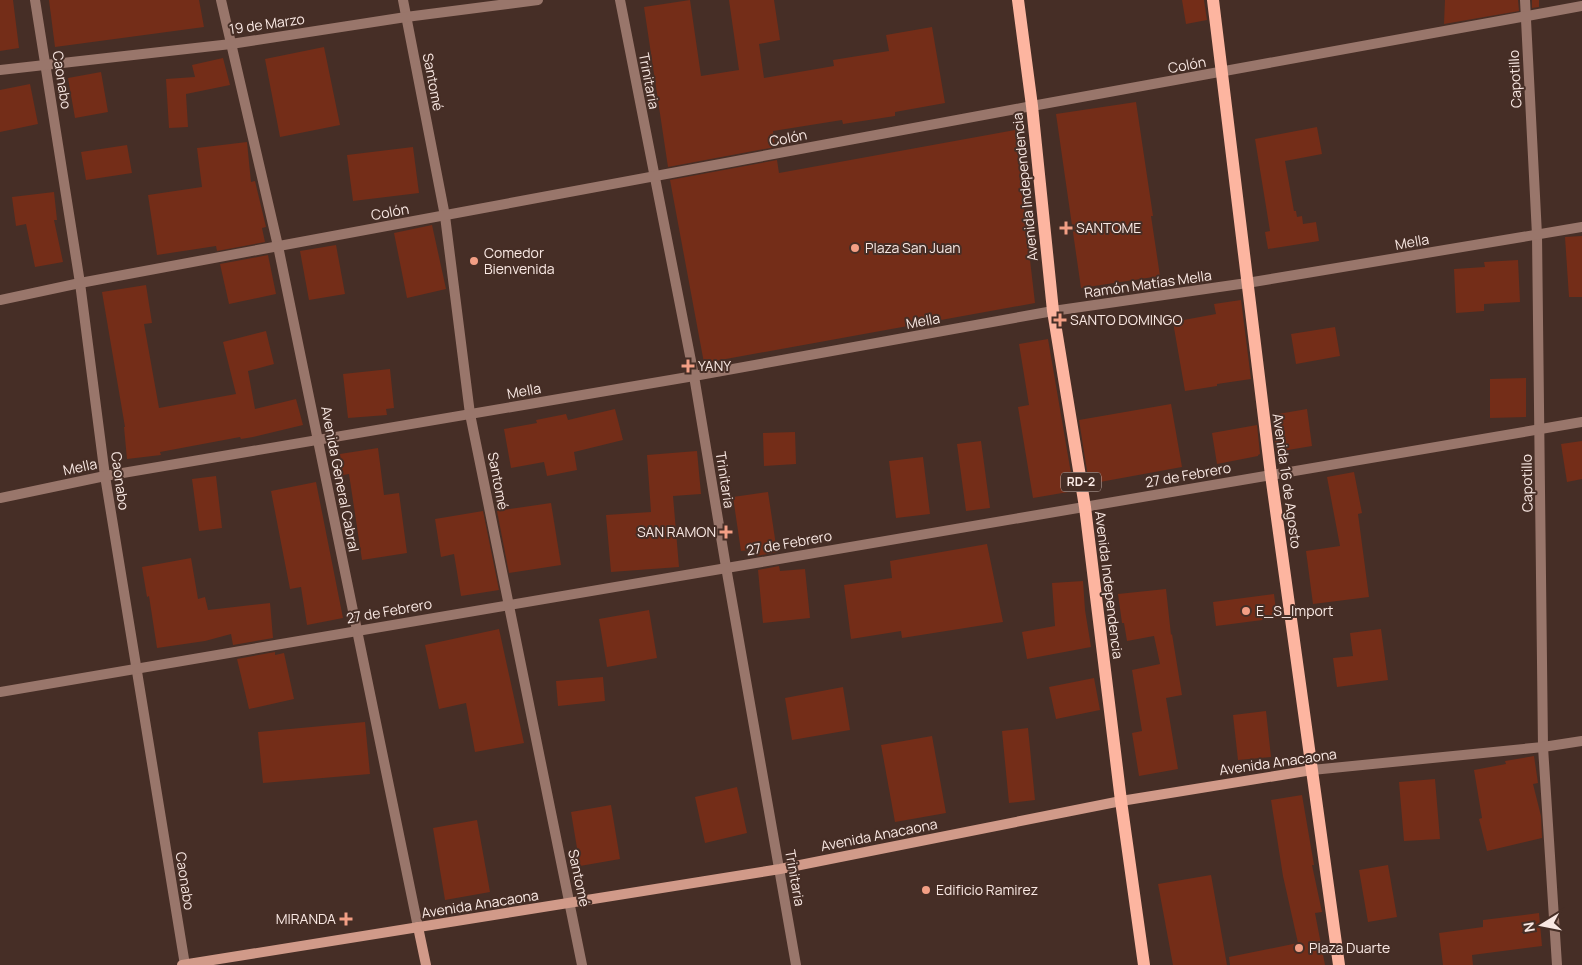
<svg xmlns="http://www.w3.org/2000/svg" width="1582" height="965" viewBox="0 0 1582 965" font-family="Manrope,sans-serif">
  <rect width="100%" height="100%" fill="#462e26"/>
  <g fill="#742d18">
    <path d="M0,0H13L19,48L0,51Z"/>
    <path d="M49,0H199L204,27L55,47Z"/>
    <path d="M690,0L701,76L739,70L729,0H774L780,40L759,44L764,78L834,66L833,60L889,51L886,35L932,27L945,103L895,112V116L843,124L842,120L773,131L775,147L668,167L644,7Z"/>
    <path d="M1182,0H1204L1207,20L1186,24Z"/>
    <path d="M1445,0H1518L1519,11L1444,24Z"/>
    <path d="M1532,0H1539V7L1532,8Z"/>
    <path d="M324,47L340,125L280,137L265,59Z"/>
    <path d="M223,58L230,85L186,94L188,127L169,128L166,79L195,77L192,65Z"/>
    <path d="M101,72L108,112L75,118L68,78Z"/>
    <path d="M30,84L38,124L0,132V90Z"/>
    <path d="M1136,102L1153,216H1151L1160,276L1081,288L1056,114Z"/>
    <path d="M1317,127L1322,154L1285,161L1294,211H1296L1297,217L1302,216L1303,224L1316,222L1319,241L1268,249L1265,232L1270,231L1255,139Z"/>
    <path d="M1015,130L1035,303L704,363L670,180L777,160L779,173Z"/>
    <path d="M247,142L251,182L255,181L266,227L262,228L265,242L217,251L216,246L157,255L148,195L202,187L197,148Z"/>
    <path d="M127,145L132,173L86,180L81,152Z"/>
    <path d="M413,147L419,193L353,201L347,155Z"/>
    <path d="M54,192L57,220H54L63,262L35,267L26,224L16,226L12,197Z"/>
    <path d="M432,225L446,289L407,298L394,233Z"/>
    <path d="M1582,236V297H1569L1565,237Z"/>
    <path d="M336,245L345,294L309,300L300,251Z"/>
    <path d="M268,255L276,294L229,304L220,264Z"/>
    <path d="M1518,260L1520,302L1484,304V311L1456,313L1454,269L1485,267L1484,262Z"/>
    <path d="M146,285L152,323L144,324L159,408L236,394L223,342L266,331L274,364L248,371L255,409L296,399L303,425L253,437L241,439L240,437L160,452L161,455L127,459L124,427H125L102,292Z"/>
    <path d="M1241,300L1251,379L1217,384V386L1185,391L1173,322L1216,314L1214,304Z"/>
    <path d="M1335,327L1340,356L1296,364L1291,334Z"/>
    <path d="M1048,339L1074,491L1033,498L1018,407L1029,405L1019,344Z"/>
    <path d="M390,369L394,408L386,409L387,415L348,418L343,374Z"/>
    <path d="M1526,378V417L1490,418V379Z"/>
    <path d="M1171,404L1182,467L1089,484L1079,420Z"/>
    <path d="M615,409L623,440L574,452L577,470L547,476L544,462L511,468L504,429L537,423L536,420L566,414L568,420Z"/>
    <path d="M1307,409L1312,446L1276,452L1273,422L1279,421L1278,414Z"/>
    <path d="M1257,425L1260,454L1258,455V456L1217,464L1212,433Z"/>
    <path d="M795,432L796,464L764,466L763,433Z"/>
    <path d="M981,441L990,508L966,511L957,444Z"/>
    <path d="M1582,441V479L1567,482L1561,444Z"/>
    <path d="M378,448L384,495L399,493L407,553L362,560L349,474L343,475L340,454Z"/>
    <path d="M697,451L701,494L673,496L679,567L611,572L606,515L651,512L647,455Z"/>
    <path d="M923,457L930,514L896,518L889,461Z"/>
    <path d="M1354,472L1362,513L1358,514L1369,597L1313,604L1306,551L1340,546L1327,477Z"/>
    <path d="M216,476L222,528L199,531L192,479Z"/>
    <path d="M316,482L343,618L307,625L301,587L290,589L271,491Z"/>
    <path d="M768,492L777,552L757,556L756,549L741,551L733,497Z"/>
    <path d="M551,503L561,565L509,573L497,511Z"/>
    <path d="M483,511L499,590L461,596L454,554L441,557L435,519Z"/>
    <path d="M987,544L1003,622L902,638L901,631L851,639L844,585L892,578L890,561Z"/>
    <path d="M191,558L198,599L205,597L208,610L270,603L273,638L233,645L231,634L205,641L157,648L149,596L147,597L142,567Z"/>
    <path d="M779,566L780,571L805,569L810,618L763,623L758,570Z"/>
    <path d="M1083,581L1085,610L1091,647L1027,659L1022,632L1055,626L1052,583Z"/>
    <path d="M1166,589L1171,635L1172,634L1182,695L1166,698L1178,769L1139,776L1132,733L1142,731L1132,670L1160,664L1154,636L1127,641L1124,623H1122L1118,594Z"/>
    <path d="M1274,594L1277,618L1216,626L1213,602Z"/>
    <path d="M649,610L657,658L607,667L599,619Z"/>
    <path d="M499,629L524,743L475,752L466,703L439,709L425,645Z"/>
    <path d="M1381,629L1388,680L1337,687L1333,658L1353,656L1350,633Z"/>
    <path d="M275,652V655L284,653L294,699L249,709L237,659Z"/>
    <path d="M603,677L605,701L558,706L556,681Z"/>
    <path d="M1094,678L1100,710L1056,719L1049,687Z"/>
    <path d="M843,687L850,730L792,740L785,698Z"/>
    <path d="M1266,711L1271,757L1238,760L1233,715Z"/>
    <path d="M365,722L370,774L263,783L258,732Z"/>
    <path d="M1028,728L1035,800L1009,803L1002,731Z"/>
    <path d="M932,736L946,813L895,822L881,745Z"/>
    <path d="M1534,756L1538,783L1533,784L1541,816L1542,838L1487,851L1479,819L1482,818L1474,770L1506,764L1505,761Z"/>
    <path d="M1435,779L1440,839L1404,841L1399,782Z"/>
    <path d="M737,787L747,833L705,843L695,797Z"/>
    <path d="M1302,795L1314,865H1312L1322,912L1315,913L1325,965H1230L1229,957L1298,943L1283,876L1271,800Z"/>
    <path d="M611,805L620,859L580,866L571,812Z"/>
    <path d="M477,820L490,892L445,900L433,828Z"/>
    <path d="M1388,865L1397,917L1368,922L1359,870Z"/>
    <path d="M1211,875L1227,965H1173L1158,884Z"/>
    <path d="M1539,913L1542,946L1472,955L1473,965H1443L1439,933L1483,927V920Z"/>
  </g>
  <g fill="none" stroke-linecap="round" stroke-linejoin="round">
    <g stroke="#99766b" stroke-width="10">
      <path d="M35,0L80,283L105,476L185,965"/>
      <path d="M221,0L278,246L418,927"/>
      <path d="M403,0L445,216L470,414L582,965"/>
      <path d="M620,0L694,376L726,567L796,965"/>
      <path d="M1525,0L1537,235L1543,747L1557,965"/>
      <path d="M0,70L231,44L406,17L538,0"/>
      <path d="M0,300L80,283L1032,106L1582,6"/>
      <path d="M0,498L105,476L694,376L1053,311L1247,283L1582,227"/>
      <path d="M0,692L1582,422"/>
    </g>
    <path stroke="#99766b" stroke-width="10" d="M1312,770L1543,747L1582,741"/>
    <g stroke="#d19a89" stroke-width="10">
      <path d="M418,927L426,965"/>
      <path d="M182,965L780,869L1121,801L1312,770"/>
    </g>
    <g stroke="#fdb5a0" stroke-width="12">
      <path d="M1018,0L1032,106L1053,311L1085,507L1121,801L1144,965"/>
      <path d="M1213,0L1271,475L1339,965"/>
    </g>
  </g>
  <g fill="#f39f85" stroke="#462e26" stroke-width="2">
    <path d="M1063.5 220.5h5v5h5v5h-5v5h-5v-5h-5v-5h5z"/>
    <circle cx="855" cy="248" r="5"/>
    <circle cx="474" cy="261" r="5"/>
    <path d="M1057.5 312.5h5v5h5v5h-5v5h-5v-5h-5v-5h5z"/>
    <path d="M685.5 358.5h5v5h5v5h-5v5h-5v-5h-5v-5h5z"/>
    <path d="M723.5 524.5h5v5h5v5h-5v5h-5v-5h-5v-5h5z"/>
    <circle cx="1246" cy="611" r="5"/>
    <circle cx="926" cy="890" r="5"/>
    <path d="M343.5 911.5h5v5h5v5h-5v5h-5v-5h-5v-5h5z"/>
    <circle cx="1299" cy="948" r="5"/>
  </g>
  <g text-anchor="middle" stroke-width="4" stroke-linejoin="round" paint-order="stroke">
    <rect fill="#462e26" stroke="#c3b0aa" stroke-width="1" x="1061" y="472.5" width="40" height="19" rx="4"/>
    <g font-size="12" font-weight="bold" fill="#f9e8e3">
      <text x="1081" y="486">RD-2</text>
    </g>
    <g font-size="14" fill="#f9e8e3" stroke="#462e26">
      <text transform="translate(267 24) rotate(-8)" y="5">19 de Marzo</text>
      <text transform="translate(1187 65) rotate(-10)" y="5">Colón</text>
      <text transform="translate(1515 79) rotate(-93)" y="5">Capotillo</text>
      <text transform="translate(62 80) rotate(81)" y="5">Caonabo</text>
      <text transform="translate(649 81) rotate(79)" y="5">Trinitaria</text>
      <text transform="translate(433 82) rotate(79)" y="5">Santomé</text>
      <text transform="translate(788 138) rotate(-11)" y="5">Colón</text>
      <text transform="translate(1025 187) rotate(-96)" y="5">Avenida Independencia</text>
      <text transform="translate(390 212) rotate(-10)" y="5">Colón</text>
      <text transform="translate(1412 242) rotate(-10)" y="5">Mella</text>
      <text transform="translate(1148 284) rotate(-8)" y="5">Ramón Matías Mella</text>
      <text transform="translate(923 321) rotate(-10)" y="5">Mella</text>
      <text transform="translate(524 391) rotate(-10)" y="5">Mella</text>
      <text transform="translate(80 467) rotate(-12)" y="5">Mella</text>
      <text transform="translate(1188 475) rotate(-10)" y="5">27 de Febrero</text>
      <text transform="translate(340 479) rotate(79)" y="5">Avenida General Cabral</text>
      <text transform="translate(725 480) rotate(81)" y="5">Trinitaria</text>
      <text transform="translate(120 481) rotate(82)" y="5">Caonabo</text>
      <text transform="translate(498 481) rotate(79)" y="5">Santomé</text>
      <text transform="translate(1287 481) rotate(82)" y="5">Avenida 16 de Agosto</text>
      <text transform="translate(1527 483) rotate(-91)" y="5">Capotillo</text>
      <text transform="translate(789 543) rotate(-10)" y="5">27 de Febrero</text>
      <text transform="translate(1109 585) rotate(83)" y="5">Avenida Independencia</text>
      <text transform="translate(389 611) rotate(-10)" y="5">27 de Febrero</text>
      <text transform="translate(1278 762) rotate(-8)" y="5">Avenida Anacaona</text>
      <text transform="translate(879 835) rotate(-11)" y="5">Avenida Anacaona</text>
      <text transform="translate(579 878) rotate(78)" y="5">Santomé</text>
      <text transform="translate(795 878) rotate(80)" y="5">Trinitaria</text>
      <text transform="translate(185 881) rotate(81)" y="5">Caonabo</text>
      <text transform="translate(480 904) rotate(-9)" y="5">Avenida Anacaona</text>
    </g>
    <g font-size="14" fill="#f9e8e3" stroke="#462e26" text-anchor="start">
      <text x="1076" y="233">SANTOME</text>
      <text x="865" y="253">Plaza San Juan</text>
      <text x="484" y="258">Comedor<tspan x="484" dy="16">Bienvenida</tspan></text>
      <text x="1070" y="325">SANTO DOMINGO</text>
      <text x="698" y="371">YANY</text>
      <text x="716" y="537" text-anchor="end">SAN RAMON</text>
      <text x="1256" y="616">E_S_Import</text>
      <text x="936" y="895">Edificio Ramirez</text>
      <text x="336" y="924" text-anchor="end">MIRANDA</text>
      <text x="1309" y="953">Plaza Duarte</text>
    </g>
  </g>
  <g transform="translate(1542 925) rotate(260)" stroke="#462e26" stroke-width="4" paint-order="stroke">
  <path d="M0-4L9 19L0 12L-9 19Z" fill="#f9e8e3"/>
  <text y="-8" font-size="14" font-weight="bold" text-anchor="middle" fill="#f9e8e3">N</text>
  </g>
</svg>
